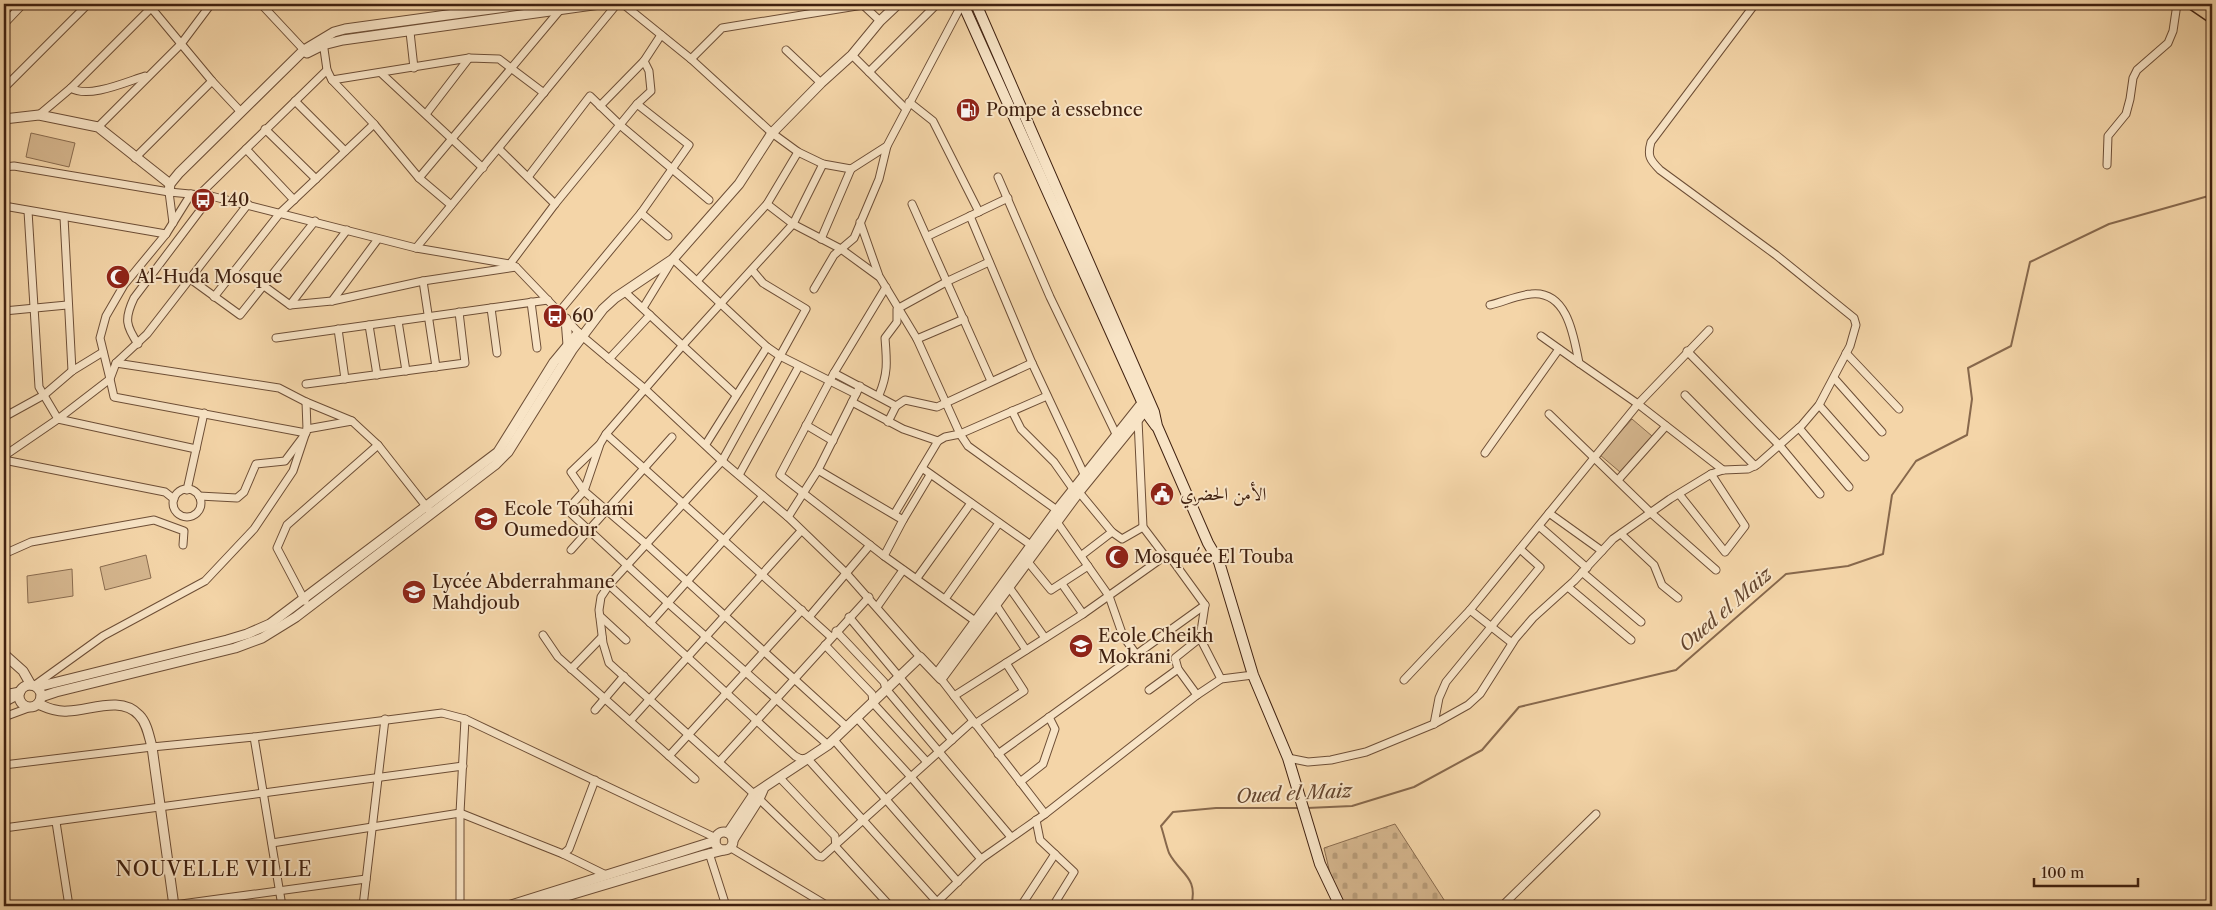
<svg xmlns="http://www.w3.org/2000/svg" width="2216" height="910" viewBox="0 0 2216 910" font-family="'Libre Caslon Text',Amiri,serif">
  <defs>
    <pattern id="cemetery-stones" width="16" height="16" patternUnits="userSpaceOnUse" patternTransform="scale(1.25)"><rect width="16" height="16" fill="#d5b68e"/><path d="M2 7V4a2 2 0 0 1 4 0v3zM10 15v-3a2 2 0 0 1 4 0v3z" fill="#b89c79"/></pattern>
  </defs>
  <rect width="100%" height="100%" fill="#f4d5a8"/>
  <filter id="stains"><feTurbulence type="fractalNoise" baseFrequency=".004" numOctaves="4"/><feColorMatrix values="0 0 0 0 .2 0 0 0 0 .09 0 0 0 0 .02 0 0 0 .5 -.17"/></filter>
  <radialGradient id="worn" r=".72"><stop offset=".6" stop-color="#630" stop-opacity="0"/><stop offset="1" stop-color="#630" stop-opacity=".3"/></radialGradient>
  <path fill="url(#cemetery-stones)" stroke="#8a6c4f" d="M1395,824L1448,906H1343L1332,882L1324,848Z"/>
  <g fill="#d5b68e" stroke="#8a6c4f">
    <path d="M31,133L75,143L69,167L26,157Z"/>
    <path d="M1632,419L1652,436L1620,472L1600,455Z"/>
    <path d="M146,555L151,578L105,590L100,567Z"/>
    <path d="M72,569L73,596L28,603L27,576Z"/>
  </g>
  <g fill="none" stroke-linecap="round" stroke-linejoin="round">
    <g stroke="#87684c" stroke-width="2">
      <path d="M1307,808L1352,806L1414,787L1482,750L1519,707L1676,670L1786,574L1848,566L1883,554L1892,495L1916,461L1967,435L1972,399L1968,368L2011,346L2030,262L2109,224L2212,195"/>
      <path d="M1191,906C1199,877 1180,874 1169,853C1166,845 1164,835 1161,826L1173,812L1216,808H1300"/>
    </g>
    <g stroke="#6d4e36" stroke-width="9">
      <g id="minor">
        <path d="M148,4L212,81L241,112"/>
        <path d="M261,4L304,50"/>
        <path d="M623,4L691,59L772,133L798,152L823,164L851,169L887,146L962,4"/>
        <path d="M4,24L23,4"/>
        <path d="M410,32L414,68"/>
        <path d="M323,42L327,70L332,80L374,124L419,178L451,205"/>
        <path d="M786,50L821,83"/>
        <path d="M852,55L906,109"/>
        <path d="M691,59L722,28L863,5L880,21"/>
        <path d="M869,72L937,4"/>
        <path d="M381,73L483,168"/>
        <path d="M332,80L469,58L499,59L544,93"/>
        <path d="M4,88L88,4"/>
        <path d="M71,88C88,99 126,82 145,76"/>
        <path d="M295,101L345,151"/>
        <path d="M909,102L933,121L979,212"/>
        <path d="M637,104L651,91L649,71L644,61"/>
        <path d="M600,106L644,61L661,35"/>
        <path d="M426,114L469,58"/>
        <path d="M39,115L71,88L152,7"/>
        <path d="M98,127L181,44L211,4"/>
        <path d="M265,129L316,179"/>
        <path d="M246,149L294,200"/>
        <path d="M499,149L555,204"/>
        <path d="M135,158L212,81"/>
        <path d="M823,164L793,224L683,345L606,434L600,444L584,491L567,510L668,603L828,745"/>
        <path d="M2107,165L2108,136L2126,114L2130,99L2133,78L2137,70L2168,43L2173,31L2177,4"/>
        <path d="M4,167L14,166L169,192L211,196L416,248L510,264L516,267L582,336L645,389L722,461L788,517L846,573L920,657"/>
        <path d="M528,177L590,96L620,125L709,200"/>
        <path d="M998,177L1050,297L1116,434"/>
        <path d="M419,178L560,10"/>
        <path d="M169,192L173,223"/>
        <path d="M200,194L327,70"/>
        <path d="M767,204L793,224L841,249L878,276"/>
        <path d="M912,204L991,381"/>
        <path d="M4,206L166,234"/>
        <path d="M28,211L39,387L58,419L196,449"/>
        <path d="M641,213L668,236"/>
        <path d="M970,216L1032,363L1084,474"/>
        <path d="M64,217L72,371"/>
        <path d="M860,222L879,276L917,339L960,434L1047,396"/>
        <path d="M928,236L1008,198"/>
        <path d="M821,239L851,169"/>
        <path d="M416,248L617,4"/>
        <path d="M510,264L555,204L637,104L689,145L641,213L559,312"/>
        <path d="M752,270L763,283L806,309L722,461L609,585L601,597L599,610L603,643L609,663L754,794L818,856L822,857L973,721"/>
        <path d="M189,278L240,315L315,221"/>
        <path d="M423,281L436,367"/>
        <path d="M697,281L767,204L798,152"/>
        <path d="M264,286L290,305L332,301L423,281L516,267"/>
        <path d="M886,287L834,373L780,475L884,556L978,623"/>
        <path d="M814,289L834,255L854,238L879,179L887,146"/>
        <path d="M625,292L735,394"/>
        <path d="M214,297L280,213L374,124"/>
        <path d="M332,301L378,239"/>
        <path d="M531,302L537,348"/>
        <path d="M290,305L347,230"/>
        <path d="M1490,305C1503,302 1518,295 1531,294C1568,290 1574,338 1579,363L1638,404L1723,470"/>
        <path d="M491,308L497,353"/>
        <path d="M643,308L673,259L767,347L780,356L856,394"/>
        <path d="M4,311L67,305"/>
        <path d="M398,321L406,371"/>
        <path d="M369,325L377,375"/>
        <path d="M338,329L345,379"/>
        <path d="M1541,336L1579,363"/>
        <path d="M276,338L548,300"/>
        <path d="M917,339L964,319"/>
        <path d="M138,344C126,326 124,319 134,298L211,196"/>
        <path d="M1687,351L1780,446L1820,494"/>
        <path d="M1846,353L1899,409"/>
        <path d="M609,359L650,315"/>
        <path d="M116,363L279,388L306,402L352,421"/>
        <path d="M834,373L896,406L888,422"/>
        <path d="M4,378L6,416"/>
        <path d="M1834,378L1882,432"/>
        <path d="M306,384L465,363L459,312"/>
        <path d="M879,395C888,374 887,362 885,338L897,322V309L948,281L989,262"/>
        <path d="M1685,395L1755,466"/>
        <path d="M852,402L903,429L938,441L945,437L960,434L968,446L1061,513"/>
        <path d="M1819,405L1865,457"/>
        <path d="M896,406L905,400L937,407L1032,363"/>
        <path d="M1012,411L1021,429L1054,462L1073,489"/>
        <path d="M1549,414L1651,513L1716,570"/>
        <path d="M4,417L44,395L72,371L103,352"/>
        <path d="M806,425L833,441"/>
        <path d="M1799,428L1849,487"/>
        <path d="M307,429L352,421L378,445L429,510"/>
        <path d="M606,434L831,637"/>
        <path d="M706,444L767,347"/>
        <path d="M599,445L571,472L584,491L646,544L847,727"/>
        <path d="M1485,453L1559,349"/>
        <path d="M4,456L58,419L110,379L100,338L106,316L124,285L166,234L191,194"/>
        <path d="M4,460L165,492L174,499"/>
        <path d="M922,468L1035,548"/>
        <path d="M818,470L903,520"/>
        <path d="M739,475L799,366"/>
        <path d="M1618,480L1666,426"/>
        <circle cx="187" cy="503" r="14"/>
        <path d="M187,490L204,413"/>
        <path d="M1079,492L1112,532L1122,539L1143,527"/>
        <path d="M1679,494L1725,552L1745,526L1711,474"/>
        <path d="M199,496L237,498L244,492L256,464L285,461L306,433L114,397L110,379L116,363L147,334L248,204"/>
        <path d="M895,513L938,441"/>
        <path d="M1549,513L1602,551"/>
        <path d="M788,517L818,470L860,386"/>
        <path d="M1057,522L1109,596L1123,636L1136,654"/>
        <path d="M1539,526L1587,568"/>
        <path d="M1621,534L1654,565L1662,585L1678,598"/>
        <path d="M571,550L672,437"/>
        <path d="M4,554L31,542L154,520L184,531L183,545"/>
        <path d="M1082,555L1112,532"/>
        <path d="M884,556L903,520L930,475"/>
        <path d="M1028,562L1051,590L1088,566"/>
        <path d="M1582,572L1641,622"/>
        <path d="M917,578L971,503"/>
        <path d="M1062,584L1083,614"/>
        <path d="M609,585L795,756L801,759L807,758L937,902"/>
        <path d="M1009,587L1045,638"/>
        <path d="M1568,587L1631,640"/>
        <path d="M945,599L999,523"/>
        <path d="M305,601L277,548L287,525L378,445"/>
        <path d="M996,605L1026,650"/>
        <path d="M1205,605L1200,638L1221,679"/>
        <path d="M877,607L903,570"/>
        <path d="M1470,610L1512,643"/>
        <path d="M600,616L626,640"/>
        <path d="M809,617L870,545"/>
        <path d="M849,617L952,740"/>
        <path d="M650,623L763,496"/>
        <path d="M836,631L884,682L886,689L1011,837"/>
        <path d="M543,635L558,657L695,779"/>
        <path d="M825,645L872,694L873,703L927,762"/>
        <path d="M571,669L602,637"/>
        <path d="M941,679L1045,814"/>
        <path d="M1404,680L1470,610L1638,404L1709,330"/>
        <path d="M35,685L103,636L205,581L254,529L293,471L307,429L306,402"/>
        <path d="M1149,690L1178,669"/>
        <path d="M1197,695L1178,669L1175,658L1200,638"/>
        <path d="M954,696L1083,614L1165,556L1143,527L1138,420"/>
        <path d="M4,703L19,695"/>
        <path d="M595,710L624,676"/>
        <path d="M4,717L31,707"/>
        <path d="M856,717L911,777L981,859"/>
        <path d="M630,721L801,531"/>
        <path d="M975,724L1024,691L1006,663"/>
        <path d="M1434,724L1439,698L1446,682L1540,567L1520,549"/>
        <path d="M254,737L282,906"/>
        <path d="M834,740L958,882"/>
        <path d="M998,754L1205,605L1173,561L1165,556"/>
        <path d="M669,756L802,610"/>
        <path d="M1288,758L1308,762L1331,760L1366,752L1434,724L1468,705L1480,694L1515,639L1533,618L1574,581L1613,539L1670,499L1711,474L1723,470L1748,469L1758,464L1802,425L1819,405L1850,346L1856,325L1854,318L1776,255L1660,170C1650,160 1647,156 1651,142L1755,4"/>
        <path d="M719,762L869,597"/>
        <path d="M4,765L152,747L254,737L442,713L465,719L716,838"/>
        <path d="M779,777L835,836L836,847L890,906"/>
        <path d="M1020,782L1043,764L1055,729L1049,717"/>
        <path d="M1036,820L1040,840L1074,872L1053,906"/>
        <path d="M56,822L69,906"/>
        <path d="M4,828L463,766"/>
        <path d="M272,843L460,813L563,854L569,849L595,780"/>
        <path d="M731,848L828,906"/>
        <path d="M709,853L726,906"/>
        <path d="M563,854L606,875"/>
        <path d="M174,905L366,879"/>
        <path d="M363,906L385,719"/>
        <path d="M460,906V813L465,719"/>
        <path d="M933,906L981,859L1045,814L1197,695L1221,679L1253,675"/>
        <path d="M1021,906L1055,854"/>
        <path d="M1502,906L1596,814"/>
      </g>
    </g>
    <g stroke="#6d4e36" stroke-width="11">
      <g id="tertiary">
        <path d="M307,53L323,45L343,40L600,4"/>
        <path d="M4,119L39,115L98,127L170,184"/>
        <path d="M169,192L170,184L179,173L304,50L334,32L345,29L527,4"/>
        <path d="M566,319L568,345"/>
        <path d="M4,654L23,671L31,685"/>
        <path d="M937,674L1057,510L1146,398"/>
        <circle cx="30" cy="696" r="11"/>
        <path d="M37,687L227,640L247,634L270,624L498,452L554,362L578,333"/>
        <path d="M4,692L10,694L20,692"/>
        <path d="M41,697L56,692L235,648L262,638L296,617L495,465L508,452L572,350L603,309L615,298L673,259L739,184L772,133L821,83L852,55L880,21L898,4"/>
        <path d="M38,704C48,708 57,712 68,711C89,711 121,695 139,715C147,723 149,736 152,747L174,906"/>
        <circle cx="724" cy="841" r="9"/>
        <path d="M728,833L754,794L828,745L920,657L941,679L1079,492L1149,406"/>
        <path d="M733,840L759,799L763,790"/>
        <path d="M508,906L715,841"/>
        <path d="M533,906L704,855L724,850"/>
      </g>
    </g>
    <g stroke="#402110" stroke-width="12">
      <g id="secondary">
        <path d="M963,4L1148,415L1156,426"/>
        <path d="M976,4L1154,412L1157,426L1208,543L1219,562L1253,675L1288,758L1320,864L1340,906"/>
      </g>
    </g>
    <g stroke="#402110" stroke-width="14">
      <path id="primary" d="M2193,4L2212,17"/>
    </g>
    <use href="#minor" stroke="#f8e4c6" stroke-width="7"/>
    <use href="#tertiary" stroke="#f8e4c6" stroke-width="9"/>
    <use href="#secondary" stroke="#f8e4c6" stroke-width="10"/>
    <use href="#primary" stroke="#f4d5a8" stroke-width="11"/>
  </g>
  <defs>
    <g id="fuel-disc" transform="scale(1.25)"><circle r="9.5" fill="#8f2418" stroke="#f8e4c6"/><path d="M-5.5-6h7V0h2V4h1.3V-2.5L3-4.5l.8-.8L6-3V5H2.5V1h-1V6h-7ZM-4.2-4.7v3.2H.2V-4.7Z" fill="#fff"/></g>
    <g id="bus-disc" transform="scale(1.25)"><circle r="9.5" fill="#8f2418" stroke="#f8e4c6"/><path d="M-5-6H5V4H4V6H2V4H-2V6H-4V4H-5ZM-3.5-4V0h7V-4ZM-3.5 1.2v1.5H-2V1.2ZM2 1.2v1.5H3.5V1.2Z" fill="#fff"/></g>
    <g id="mosque-disc" transform="scale(1.25)"><circle r="9.5" fill="#8f2418" stroke="#f8e4c6"/><path d="M3.5-4.9A6 6 0 1 0 3.5 4.9A5 5 0 1 1 3.5-4.9Z" fill="#fff"/></g>
    <g id="civic-disc" transform="scale(1.25)"><circle r="9.5" fill="#8f2418" stroke="#f8e4c6"/><path d="M-.6-6.5H3V-4.5H.6V-3L4-1V1h2V6H-6V1h2V-1L-.6-3ZM-1.2 2.5V6h2.4V2.5Z" fill="#fff"/></g>
    <g id="school-disc" transform="scale(1.25)"><circle r="9.5" fill="#8f2418" stroke="#f8e4c6"/><path d="M0-5L7-2L0 1L-7-2ZM-4 1L0 2.5L4 1V4Q0 6-4 4Z" fill="#fff"/></g>
  </defs>
  <g fill-rule="evenodd">
    <use href="#fuel-disc" x="968" y="110"/>
    <use href="#bus-disc" x="203" y="200"/>
    <use href="#mosque-disc" x="118" y="277"/>
    <use href="#bus-disc" x="555" y="316"/>
    <use href="#civic-disc" x="1162" y="494"/>
    <use href="#school-disc" x="486" y="519"/>
    <use href="#mosque-disc" x="1117" y="557"/>
    <use href="#school-disc" x="414" y="592"/>
    <use href="#school-disc" x="1081" y="646"/>
  </g>
  <g text-anchor="middle" stroke-width="4" stroke-linejoin="round" paint-order="stroke">
    <g font-size="18" fill="#402110" stroke="#f8e4c6" text-anchor="start">
      <text x="986" y="116">Pompe à essebnce</text>
      <text x="220" y="206">140</text>
      <text x="136" y="283">Al-Huda Mosque</text>
      <text x="572" y="322">60</text>
      <text x="1180" y="500">الأمن الحضري</text>
      <text x="504" y="515">Ecole Touhami<tspan x="504" dy="21">Oumedour</tspan></text>
      <text x="1134" y="563">Mosquée El Touba</text>
      <text x="432" y="588">Lycée Abderrahmane<tspan x="432" dy="21">Mahdjoub</tspan></text>
      <text x="1098" y="642">Ecole Cheikh<tspan x="1098" dy="21">Mokrani</tspan></text>
    </g>
    <g font-size="19" font-style="italic" fill="#64452e" stroke="#f8e4c6">
      <text transform="translate(1725 609) rotate(-41)" y="7">Oued el Maiz</text>
      <text transform="translate(1294 793) rotate(-3)" y="7">Oued el Maiz</text>
    </g>
    <g font-size="20" letter-spacing="1" fill="#402110" stroke="#f8e4c6">
      <text x="214" y="876">NOUVELLE VILLE</text>
    </g>
  </g>
  <rect width="2216" height="910" fill="none" stroke="#f4d5a8" stroke-width="20"/>
  <rect x="5" y="5" width="2206" height="900" fill="none" stroke="#402110" stroke-width="2.5"/>
  <rect x="10" y="10" width="2196" height="890" fill="none" stroke="#402110"/>
  <path d="M2034 878v8h104v-8" fill="none" stroke="#402110" stroke-width="2.5"/>
  <text x="2041" y="878" font-size="15" fill="#402110" stroke="#f8e4c6" stroke-width="4" paint-order="stroke">100 m</text>
  <rect width="100%" height="100%" filter="url(#stains)"/>
  <rect width="100%" height="100%" fill="url(#worn)"/>
</svg>
